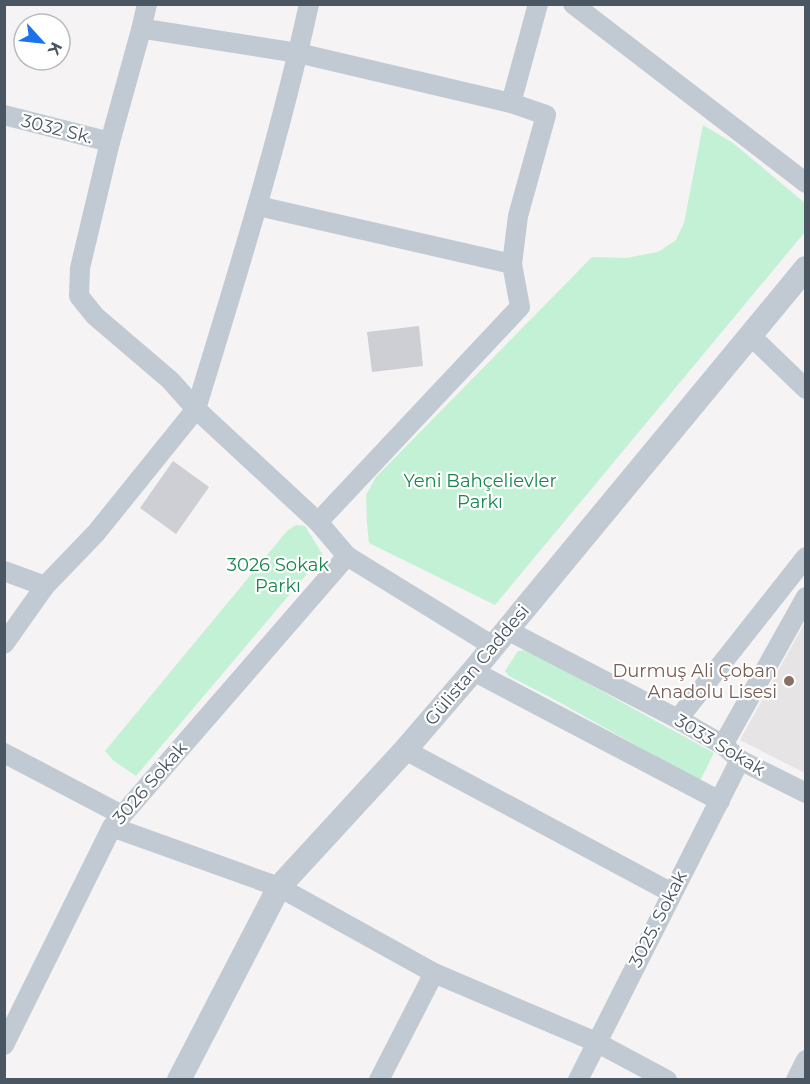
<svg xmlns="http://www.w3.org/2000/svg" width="810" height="1084" viewBox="0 0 810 1084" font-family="Montserrat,sans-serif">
  <rect width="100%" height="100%" fill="#f5f3f3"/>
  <path fill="#e6e4e5" d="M805,622V773L740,740Z"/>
  <g fill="#c3f1d5">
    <path d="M703,125L733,143L805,203V232L495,605L369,543L367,524L366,495L376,477L592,257L626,258L658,252L676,240L684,223Z"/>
    <path d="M296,525L305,526L323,555L136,776L114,761L105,751L287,531Z"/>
    <path d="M527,650L714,753L701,779H696L559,702L509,676L505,671L518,651Z"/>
  </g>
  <g fill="#cdcfd5">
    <path d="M419,326L423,366L372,372L367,332Z"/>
    <path d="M173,461L209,487L176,534L140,508Z"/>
  </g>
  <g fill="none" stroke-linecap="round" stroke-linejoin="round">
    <g stroke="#c1cad2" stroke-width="20">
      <path d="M309,4C279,141 237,275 196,409L318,522L347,556L493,646"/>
      <path d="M573,4L806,183"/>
      <path d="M141,30L145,29L298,53L511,103"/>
      <path d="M4,115L110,142"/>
      <path d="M258,206L512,264"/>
      <path d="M751,336L806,389"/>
      <path d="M318,522L520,307L512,264L518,216L546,115L511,103L538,4"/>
      <path d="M4,571L45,586"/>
      <path d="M507,630L678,719L723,745L740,760L806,793"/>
      <path d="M4,644L45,586L96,533L196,409L170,380L95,316L79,296L80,268L110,142L141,30L147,4"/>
      <path d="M473,671L720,801"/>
      <path d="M678,719L806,557"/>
      <path d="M723,745L806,597"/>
      <path d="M405,750L672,893"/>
      <path d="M4,753L122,815"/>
      <path d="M112,827L279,887L434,973L596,1042L667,1080"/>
      <path d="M4,1045L112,827L347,556"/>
      <path d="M379,1080L434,973"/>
      <path d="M578,1080L740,760"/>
      <path d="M796,1080L806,1060"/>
    </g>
    <path stroke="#c1cad2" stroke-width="24" d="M179,1080L279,887L405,750L473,671L806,268"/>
  </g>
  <circle fill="#8d6e63" stroke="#fff" stroke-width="2" cx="789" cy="681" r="6"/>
  <g text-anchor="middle" stroke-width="4.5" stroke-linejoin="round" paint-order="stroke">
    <g font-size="18" fill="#4a5661" stroke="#fff">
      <text transform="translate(57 129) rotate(14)" y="6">3032 Sk.</text>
      <text transform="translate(477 665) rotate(-50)" y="6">Gülistan Caddesi</text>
      <text transform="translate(720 745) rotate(31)" y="6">3033 Sokak</text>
      <text transform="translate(150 783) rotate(-49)" y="6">3026 Sokak</text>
      <text transform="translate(658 919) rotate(-63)" y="6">3025. Sokak</text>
    </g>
    <g font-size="18" fill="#17864f" stroke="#fff">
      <text x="480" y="487">Yeni Bahçelievler<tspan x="480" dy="21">Parkı</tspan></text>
      <text x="278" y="571">3026 Sokak<tspan x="278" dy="21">Parkı</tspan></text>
    </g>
    <g font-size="18" fill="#785e54" stroke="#fff" text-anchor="end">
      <text x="777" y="677">Durmuş Ali Çoban<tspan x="777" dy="21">Anadolu Lisesi</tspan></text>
    </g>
  </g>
  <rect width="810" height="1084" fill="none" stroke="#4a5661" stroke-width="12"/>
  <g transform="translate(42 42) rotate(117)"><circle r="28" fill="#ffffff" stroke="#b7bbc0" stroke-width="1.5"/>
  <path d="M0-4.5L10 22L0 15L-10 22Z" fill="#1a73e8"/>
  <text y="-9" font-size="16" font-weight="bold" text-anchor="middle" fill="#4a5661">K</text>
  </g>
</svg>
